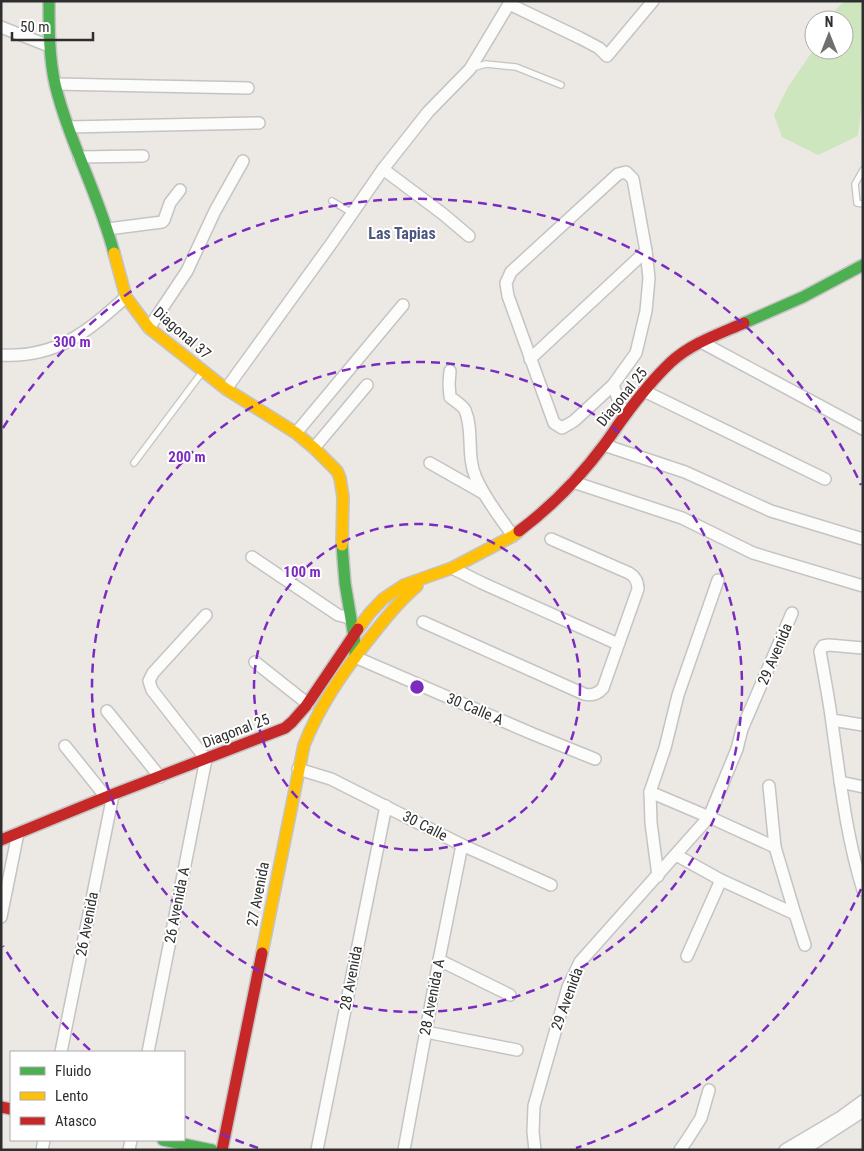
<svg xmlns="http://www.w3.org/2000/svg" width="864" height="1151" viewBox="0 0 864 1151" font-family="'Roboto Condensed',sans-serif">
  <rect width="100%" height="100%" fill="#ece8e4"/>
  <path fill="#cee6be" d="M844,1H863V95L858,136L818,155L782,137L774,115L788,87L814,49V50H844V20H830L835,11Z"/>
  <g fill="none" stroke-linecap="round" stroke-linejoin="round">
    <g stroke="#c5c4c5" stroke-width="8">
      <g id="lane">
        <path d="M472,68L486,64L516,67L561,85"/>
        <path d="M863,170L855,184L857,203L863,204"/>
        <path d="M332,201L352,213"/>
        <path d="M134,463L203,371"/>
      </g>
    </g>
    <g stroke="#c5c4c5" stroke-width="14">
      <g id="street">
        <path d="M1,27L49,46"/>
        <path d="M55,84L248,88"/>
        <path d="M68,127L259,123"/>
        <path d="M79,157L143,156"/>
        <path d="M383,169L443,214L469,236"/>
        <path d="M626,172L633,179L646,251L649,278L646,311L636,353L613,385L574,421L562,428L554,423L508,296L506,283L511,272L618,174Z"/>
        <path d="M108,229L162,222L164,220L170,203L180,190"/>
        <path d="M149,328L187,271L215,211L243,161"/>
        <path d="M701,342L863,429"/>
        <path d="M1,355C57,358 87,332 126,297"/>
        <path d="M530,359L646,251"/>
        <path d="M450,371L449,384L450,397C455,401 462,405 465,410C474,431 466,456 476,478C485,499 500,517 513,536"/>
        <path d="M613,385L624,416"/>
        <path d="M226,389L331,244L383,169L428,112L470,69L509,4L580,38L599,48L607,56L653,1"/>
        <path d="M644,391L825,479"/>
        <path d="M296,433L403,305"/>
        <path d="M604,445L685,472L771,511L863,539"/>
        <path d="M314,448L367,385"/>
        <path d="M430,463L483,493"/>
        <path d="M573,482L682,518L753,553L863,586"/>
        <path d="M252,557L338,615L350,618"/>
        <path d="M452,568L482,583L618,644"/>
        <path d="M423,622L584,694C592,696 598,694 603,688L638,589C638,582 636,577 629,573L551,539"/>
        <path d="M863,648L829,645L823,646L820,651C824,675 829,699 832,723C840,779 846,836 863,890"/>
        <path d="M355,657L533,734L595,759"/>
        <path d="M255,662L308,704"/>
        <path d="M107,711L160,777"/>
        <path d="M832,720L863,725"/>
        <path d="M65,746L106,797"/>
        <path d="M298,769L331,779L462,845L551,885"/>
        <path d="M840,782L863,787"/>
        <path d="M769,786L775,847L795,914L805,945"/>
        <path d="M650,792L709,817L775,847"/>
        <path d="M676,855L721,880L795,914"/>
        <path d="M658,876L651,823L650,792L665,748L678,695L718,580"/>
        <path d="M1,917L18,833"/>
        <path d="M687,956L721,880"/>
        <path d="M439,960L510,995"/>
        <path d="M426,1032L517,1050"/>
        <path d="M61,1052L113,795"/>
        <path d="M148,1052L206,759L152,690L149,681L153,673L206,615"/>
        <path d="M42,1150L44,1140"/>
        <path d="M129,1150L131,1140"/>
        <path d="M317,1150L386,806"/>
        <path d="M404,1150L439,960L462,845"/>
        <path d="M535,1150L533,1132L534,1106L568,987L580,962L709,817L737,749L742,729L792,613"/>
        <path d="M680,1150L687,1140L701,1118L709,1090"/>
        <path d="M785,1150L841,1117L863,1101"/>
        <path d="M803,1150L863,1111"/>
      </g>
    </g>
    <g stroke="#c5c4c5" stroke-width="14">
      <g id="fast">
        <path d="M49,1C49,29 49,57 55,84C69,142 99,195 114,253"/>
        <path d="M744,323L803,297L863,265"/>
        <path d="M342,545L345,583L355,643V657"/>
        <path d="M163,1140L212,1150"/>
      </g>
    </g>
    <g stroke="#c5c4c5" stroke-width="14">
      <g id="slow">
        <path d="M114,253L126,297L149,328L226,389L296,433L314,448L337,471L340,478L343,497L342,545"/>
        <path d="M358,629L369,614L383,599L404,585L452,568L513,536L519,531"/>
        <path d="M262,953L304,745C319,707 341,675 366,643C382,623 397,603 417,586"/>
      </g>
    </g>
    <g stroke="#c5c4c5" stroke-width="14">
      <g id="jam">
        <path d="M519,531C551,507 581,476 604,445C611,436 617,426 624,417C638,398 654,378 671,362C692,343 719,334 744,323"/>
        <path d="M1,840L106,797L285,728L292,722L306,706L358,629"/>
        <path d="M1,1107L11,1109"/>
        <path d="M222,1150L262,953"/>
      </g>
    </g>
    <use href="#lane" stroke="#fcfcfb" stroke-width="5.5"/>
    <use href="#street" stroke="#fcfcfb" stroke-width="11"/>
    <use href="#fast" stroke="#4caf50" stroke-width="11"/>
    <use href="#slow" stroke="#ffc107" stroke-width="11"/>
    <use href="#jam" stroke="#c62828" stroke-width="11"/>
  </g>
  <g fill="none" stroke="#7b2cbf" stroke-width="2.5" stroke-dasharray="9 6">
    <circle cx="417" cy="687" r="163"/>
    <circle cx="417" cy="687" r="325"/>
    <path d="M861 889A488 488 0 0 1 576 1148M258 1148A488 488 0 0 1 184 1116M90 1050A488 488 0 0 1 3 946M3 428A488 488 0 0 1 861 485"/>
  </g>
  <g text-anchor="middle" stroke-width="4" stroke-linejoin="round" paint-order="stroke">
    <g font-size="15" fill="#2e2e2e" stroke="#fff">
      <text transform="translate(182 333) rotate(41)" y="5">Diagonal 37</text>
      <text transform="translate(622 397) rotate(-51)" y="5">Diagonal 25</text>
      <text transform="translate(775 654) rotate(-67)" y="5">29 Avenida</text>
      <text transform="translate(475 709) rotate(23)" y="5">30 Calle A</text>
      <text transform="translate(236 731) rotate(-21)" y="5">Diagonal 25</text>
      <text transform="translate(425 826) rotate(27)" y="5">30 Calle</text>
      <text transform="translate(258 894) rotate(-79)" y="5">27 Avenida</text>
      <text transform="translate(177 905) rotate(-79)" y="5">26 Avenida A</text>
      <text transform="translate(87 924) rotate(-79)" y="5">26 Avenida</text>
      <text transform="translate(351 978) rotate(-79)" y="5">28 Avenida</text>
      <text transform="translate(432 997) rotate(-79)" y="5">28 Avenida A</text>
      <text transform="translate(567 999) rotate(-70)" y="5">29 Avenida</text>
    </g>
    <g font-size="16" font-weight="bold" fill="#4d5680" stroke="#fff">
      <text x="402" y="239">Las Tapias</text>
    </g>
  </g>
  <circle cx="417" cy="687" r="8" fill="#7b2cbf" stroke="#fff" stroke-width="2.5"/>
  <g font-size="15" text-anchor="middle" font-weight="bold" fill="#7b2cbf" stroke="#fff" stroke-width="4" stroke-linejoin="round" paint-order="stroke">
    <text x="72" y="347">300 m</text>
    <text x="187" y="462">200 m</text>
    <text x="302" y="577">100 m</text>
  </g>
  <rect width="864" height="1151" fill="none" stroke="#2e2e2e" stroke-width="5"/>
  <rect x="10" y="1051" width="175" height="90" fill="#ffffff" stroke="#ababab"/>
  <rect x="20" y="1067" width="25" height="8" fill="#4caf50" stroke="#ababab"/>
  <text x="55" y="1076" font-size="15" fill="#2e2e2e">Fluido</text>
  <rect x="20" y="1092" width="25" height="8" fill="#ffc107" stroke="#ababab"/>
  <text x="55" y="1101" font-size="15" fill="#2e2e2e">Lento</text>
  <rect x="20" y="1117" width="25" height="8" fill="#c62828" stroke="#ababab"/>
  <text x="55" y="1126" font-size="15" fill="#2e2e2e">Atasco</text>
  <g transform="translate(829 35)"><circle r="24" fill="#ffffff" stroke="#ababab"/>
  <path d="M0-4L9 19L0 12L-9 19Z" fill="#706f6e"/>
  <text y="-8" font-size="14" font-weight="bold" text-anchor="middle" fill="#2e2e2e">N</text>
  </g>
  <path d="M12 32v8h81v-8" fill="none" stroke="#2e2e2e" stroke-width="2.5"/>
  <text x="20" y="32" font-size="15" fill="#2e2e2e" stroke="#ffffff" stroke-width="4" paint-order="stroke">50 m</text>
</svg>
